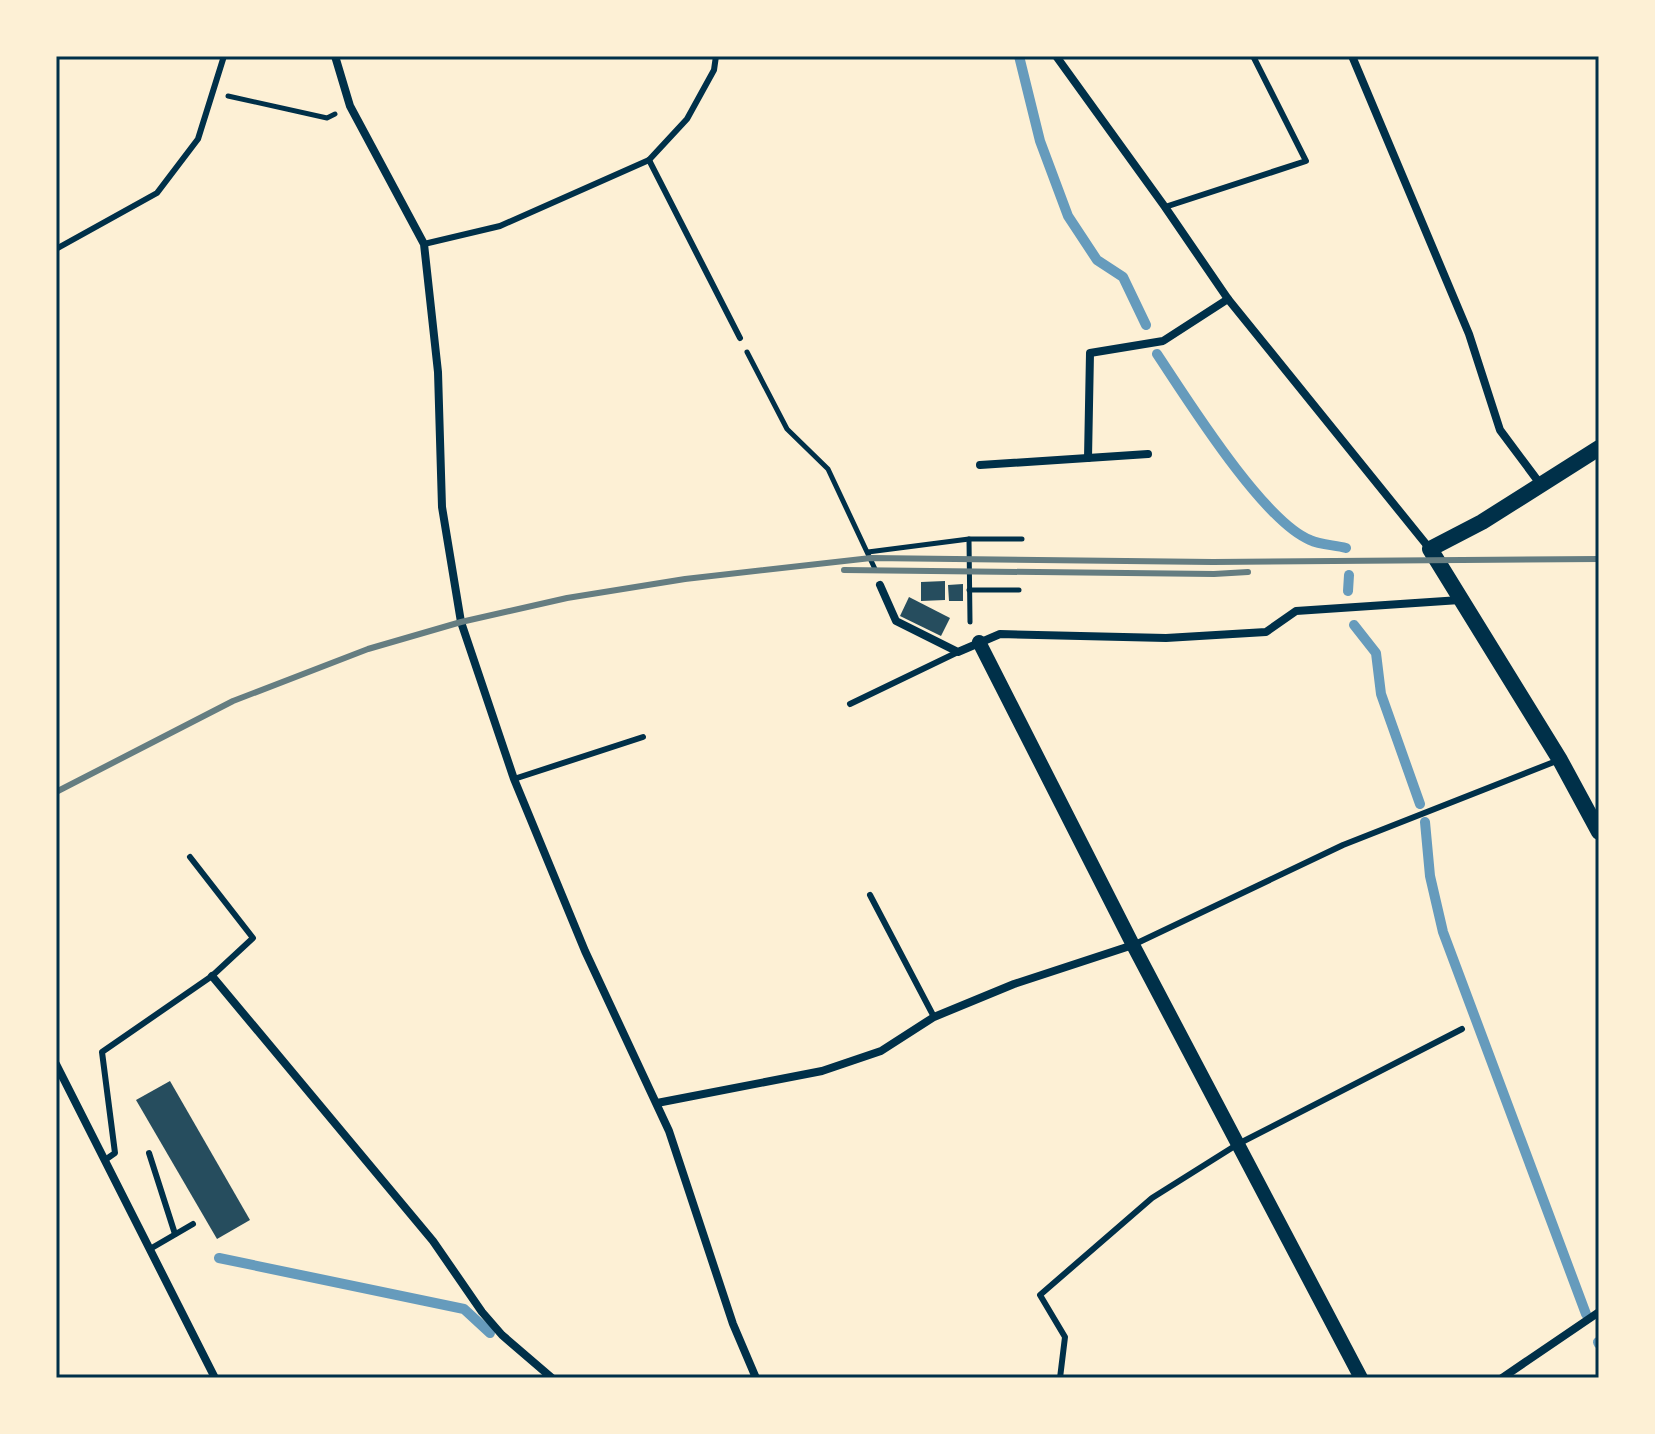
<svg xmlns="http://www.w3.org/2000/svg" width="1655" height="1434" viewBox="0 0 1655 1434" font-family="Spectral,serif">
  <rect width="100%" height="100%" fill="#fdf0d5"/>
  <g fill="none" stroke-linecap="round" stroke-linejoin="round">
    <g stroke="#669bbc" stroke-width="10">
      <path d="M1019,56L1040,141L1068,216L1097,260L1123,277L1146,325"/>
      <path d="M1157,354C1187,399 1263,521 1310,540C1320,545 1335,545 1346,548"/>
      <path d="M1348,591L1349,575"/>
      <path d="M1354,625L1376,653L1381,694L1420,804"/>
      <path d="M1425,822L1430,876L1443,932L1586,1314"/>
      <path d="M219,1258L464,1309L490,1333"/>
      <path d="M1598,1342L1599,1344"/>
    </g>
  </g>
  <g fill="#264d5e">
    <path d="M945,581V600L921,601V582Z"/>
    <path d="M963,584V601H949L948,585Z"/>
    <path d="M909,597L950,618L941,636L900,616Z"/>
    <path d="M170,1081L250,1220L217,1239L136,1100Z"/>
  </g>
  <g fill="none" stroke-linecap="round" stroke-linejoin="round">
    <g stroke="#003049" stroke-width="5">
      <path d="M228,96L327,118L335,114"/>
      <path d="M747,352L787,429L828,469L875,569"/>
      <path d="M969,539L970,622"/>
      <path d="M868,552L969,539H1022"/>
      <path d="M969,590H1019"/>
    </g>
    <g stroke="#003049" stroke-width="6">
      <path d="M649,160L740,338"/>
      <path d="M1165,207L1306,161L1253,56"/>
      <path d="M424,244L500,226L649,160L687,119L714,70L716,56"/>
      <path d="M56,249L157,193L198,139L224,56"/>
      <path d="M850,704L958,652"/>
      <path d="M514,779L643,737"/>
      <path d="M870,895L934,1017"/>
      <path d="M1133,945L1343,845L1559,760"/>
      <path d="M149,1153L175,1234"/>
      <path d="M105,1160L115,1153L102,1052L212,976L253,938L190,857"/>
      <path d="M150,1249L193,1224"/>
      <path d="M1060,1378L1065,1337L1040,1295L1152,1198L1238,1144L1462,1029"/>
    </g>
    <g stroke="#003049" stroke-width="8">
      <path d="M335,56L350,106L424,244L438,372L442,507L461,622L514,779L585,951L669,1131L733,1324L756,1378"/>
      <path d="M1056,56L1165,207L1228,299L1430,549"/>
      <path d="M1352,56L1469,334L1500,430L1541,485"/>
      <path d="M1088,458L1090,353L1163,341L1228,299"/>
      <path d="M980,465L1148,454"/>
      <path d="M880,585L896,621L958,652L1000,634L1166,638L1266,632L1296,611L1460,600"/>
      <path d="M212,976L433,1241L482,1312L502,1335L552,1378"/>
      <path d="M56,1064L215,1378"/>
      <path d="M657,1103L822,1071L881,1051L934,1017L1014,984L1133,945"/>
      <path d="M1502,1378L1599,1312"/>
    </g>
    <path stroke="#003049" stroke-width="14" d="M979,642L1133,945L1361,1378"/>
    <path stroke="#003049" stroke-width="16" d="M1599,448L1482,522L1430,549L1560,760L1599,832"/>
    <g stroke="#657d81" stroke-width="6">
      <path d="M844,570L1214,574L1248,572"/>
      <path d="M56,792L233,701L368,649L461,622L567,598L685,579L871,558L1213,562L1599,559"/>
    </g>
  </g>
  <rect width="1655" height="1434" fill="none" stroke="#fdf0d5" stroke-width="116"/>
  <rect x="58" y="58" width="1539" height="1318" fill="none" stroke="#003049" stroke-width="3"/>
</svg>
